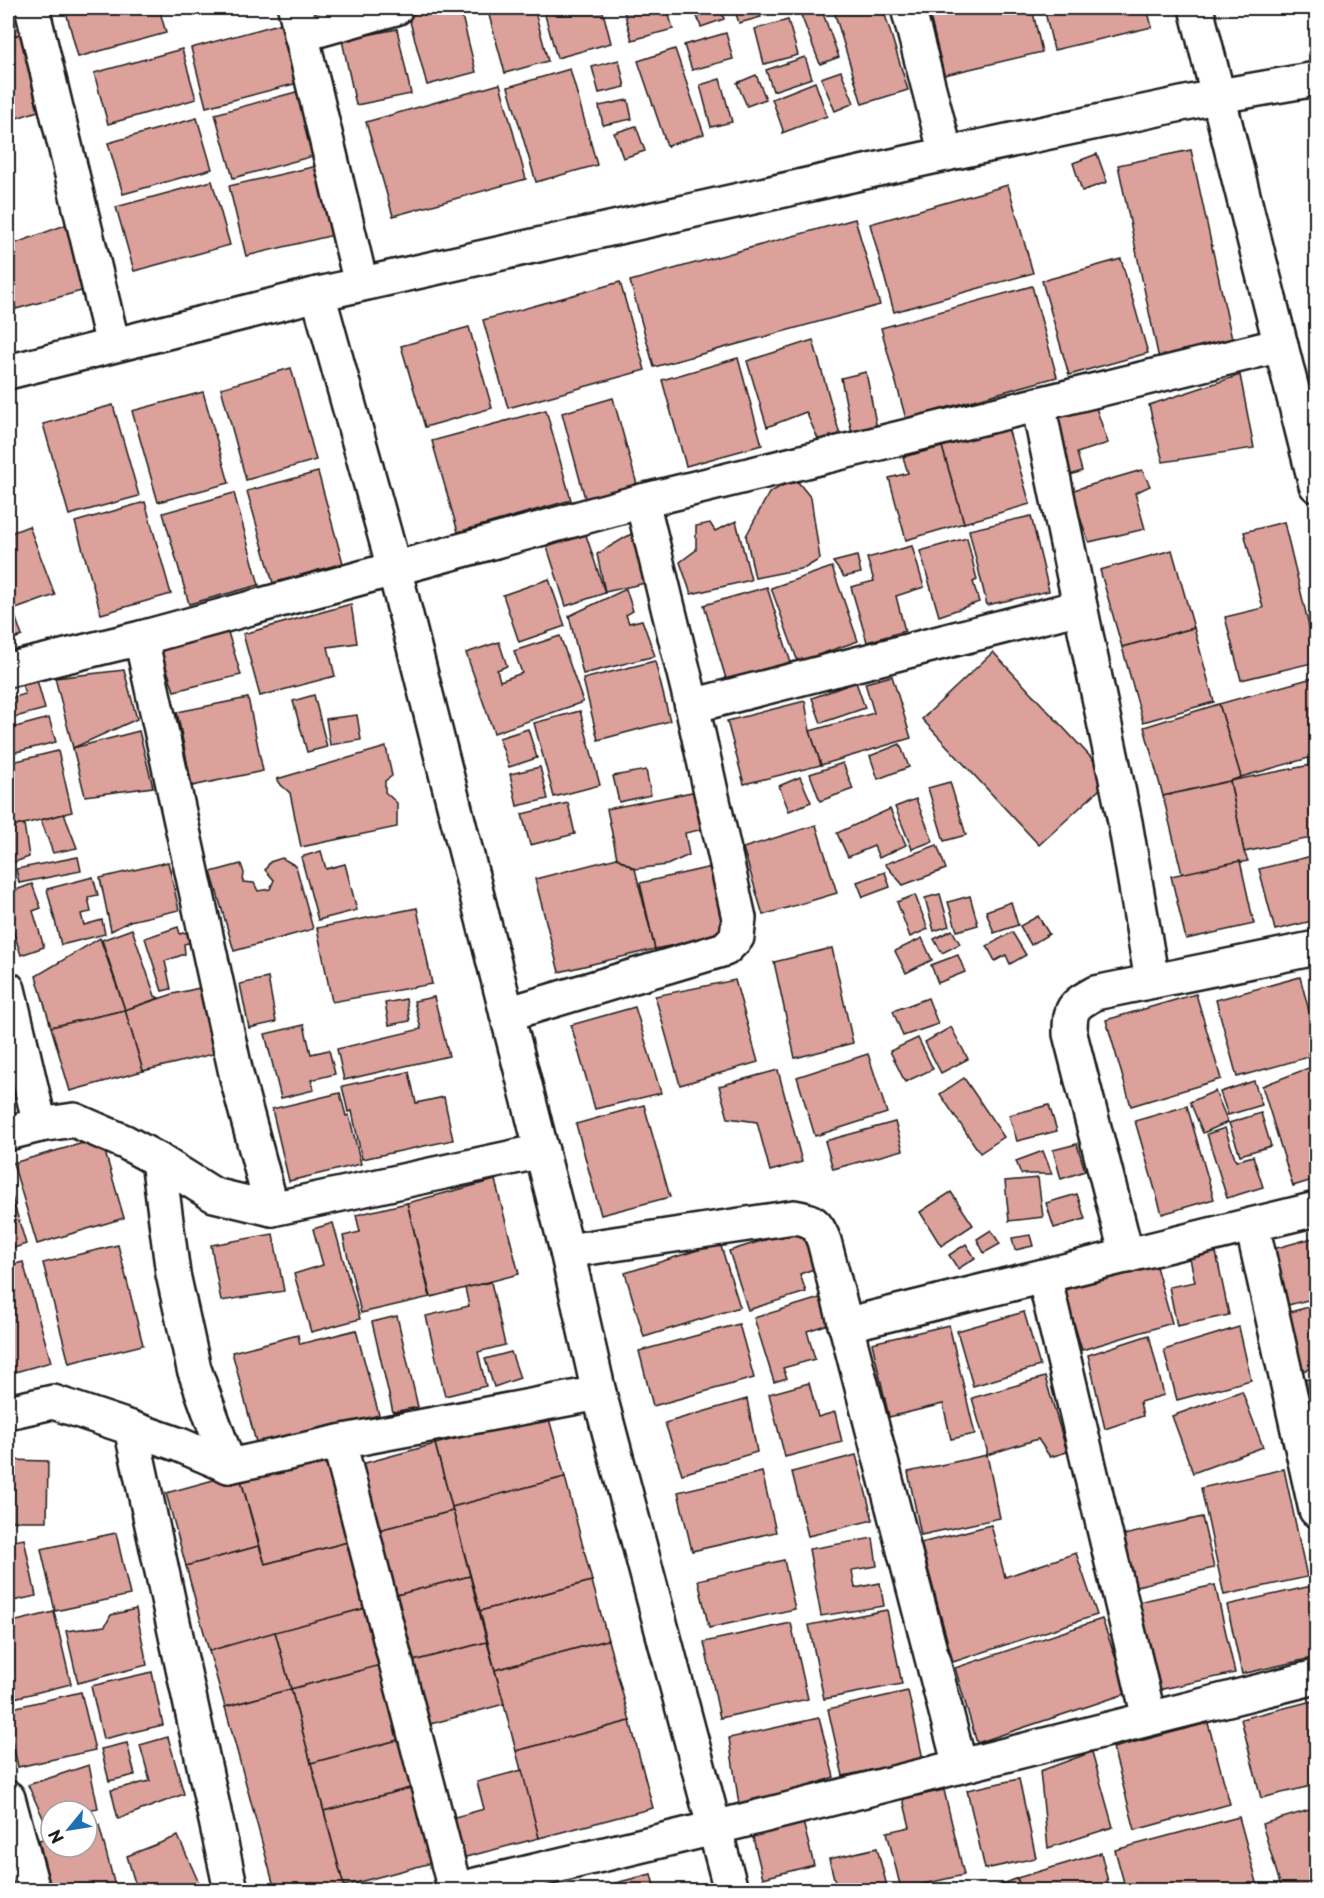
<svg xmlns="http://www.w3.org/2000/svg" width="1324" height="1898" viewBox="0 0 1324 1898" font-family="'Playpen Sans',sans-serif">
  <rect width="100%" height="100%" fill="#fff"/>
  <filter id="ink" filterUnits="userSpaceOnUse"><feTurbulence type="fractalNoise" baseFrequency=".0167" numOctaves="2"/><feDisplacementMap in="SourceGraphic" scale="12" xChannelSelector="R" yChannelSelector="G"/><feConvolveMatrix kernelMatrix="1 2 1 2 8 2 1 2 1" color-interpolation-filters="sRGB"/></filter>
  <g filter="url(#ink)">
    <g fill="#dba19a" stroke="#1c1c1c" stroke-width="1.5">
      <path d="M8,8H14L20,34L8,38Z"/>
      <path d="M65,8H159L166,33L78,57Z"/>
      <path d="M435,8H460L476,72L427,85L408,14Z"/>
      <path d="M487,8H534L548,61L505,73Z"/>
      <path d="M543,8H602L611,43L557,58Z"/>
      <path d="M623,8H667L673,29L632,40Z"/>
      <path d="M694,8H721L724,19L701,27Z"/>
      <path d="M734,8H758L761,17L739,23Z"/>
      <path d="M821,8L839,57L820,64L801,15Z"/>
      <path d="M833,8H883L908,90L862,104Z"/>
      <path d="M964,8H1032L1042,52L944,75L930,16Z"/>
      <path d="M1044,8H1147L1152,27L1054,50Z"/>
      <path d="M788,20L798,55L764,64L755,29Z"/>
      <path d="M286,22L302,82L206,107L191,48Z"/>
      <path d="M397,29L411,94L356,105L342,40Z"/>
      <path d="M726,33L733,59L692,70L684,45Z"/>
      <path d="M20,34L38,111L8,121V38Z"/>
      <path d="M182,49L196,99L108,124L94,73Z"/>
      <path d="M675,49L704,134L667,146L638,61Z"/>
      <path d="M805,57L812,78L773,91L766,70Z"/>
      <path d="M619,60L625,87L599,93L592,67Z"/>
      <path d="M570,69L597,165L536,182L508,87Z"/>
      <path d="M841,71L854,103L835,111L821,78Z"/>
      <path d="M756,75L766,99L747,106L737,83Z"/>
      <path d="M720,79L732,122L711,127L700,85Z"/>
      <path d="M815,82L827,116L782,133L783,130L772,99Z"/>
      <path d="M500,84L526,179L393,216L366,122Z"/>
      <path d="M307,89L324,153L233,178L215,114Z"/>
      <path d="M628,100L632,119L603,125L599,106Z"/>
      <path d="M197,118L212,169L123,194L108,143Z"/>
      <path d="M636,126L645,151L623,158L614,133Z"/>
      <path d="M1191,150L1233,344L1159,359L1118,165Z"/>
      <path d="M1097,154L1107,182L1082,191L1073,163Z"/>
      <path d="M326,164L342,233L246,256L229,186Z"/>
      <path d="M212,181L230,245L134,271L116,207Z"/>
      <path d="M1008,185L1033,273L894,312L870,224Z"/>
      <path d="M855,219L880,305L654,367L630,281Z"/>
      <path d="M68,224L85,290L16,309L8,283V246Z"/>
      <path d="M1121,259L1148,353L1069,375L1042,281Z"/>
      <path d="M620,282L645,370L508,408L483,320Z"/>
      <path d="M1032,286L1057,377L906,419L881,328Z"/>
      <path d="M469,327L492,408L425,427L401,346Z"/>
      <path d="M813,340L840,435L819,441L806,412L767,427L747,361Z"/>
      <path d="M738,358L762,445L686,466L662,380Z"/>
      <path d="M291,368L316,460L246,480L221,388Z"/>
      <path d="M866,372L878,434L853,439L841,378Z"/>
      <path d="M1240,375L1254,448L1163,462L1149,405Z"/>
      <path d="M203,392L229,483L158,502L132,411Z"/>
      <path d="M1091,393L1108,443L1077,453L1082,471L1065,477L1043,409Z"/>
      <path d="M613,398L638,488L586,502L562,413Z"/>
      <path d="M113,405L139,496L69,515L43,424Z"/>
      <path d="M546,410L571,500L458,532L432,441Z"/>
      <path d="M1008,428L1030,504L964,523L942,447Z"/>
      <path d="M942,447L964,523L906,540L889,478L908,473L903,457Z"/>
      <path d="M1142,470L1150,486L1135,493L1145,529L1089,542L1070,491Z"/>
      <path d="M318,472L343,563L273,583L247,491Z"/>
      <path d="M798,482L811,498L820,559L805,568L755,578L746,536L769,493L785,484Z"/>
      <path d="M234,493L259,585L189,604L163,513Z"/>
      <path d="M145,502L171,594L101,614L75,522Z"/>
      <path d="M1031,516L1049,591L987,605L969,530Z"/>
      <path d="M736,521L751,580L691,594L680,562L696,550V526L710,523L715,531Z"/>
      <path d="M1284,522L1316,655V662L1241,680L1225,617L1263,608L1244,532Z"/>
      <path d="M29,526L55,595L13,610L22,636L8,641V534Z"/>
      <path d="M638,530L650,582L605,592L597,554Z"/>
      <path d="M586,535L605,593L566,606L547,547Z"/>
      <path d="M967,538L977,580L973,582L979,602L939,616L920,551Z"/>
      <path d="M912,546L924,587L896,596L905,631L867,642L851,587L874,581L867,558Z"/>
      <path d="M1172,550L1194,628L1122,647L1100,570Z"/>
      <path d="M857,556L861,573L844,577L833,562Z"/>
      <path d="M832,567L858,641L798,662L771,588Z"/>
      <path d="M549,579L565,626L519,642L503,595Z"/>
      <path d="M767,587L791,663L727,682L704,605Z"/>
      <path d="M626,589L633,611L626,615L629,623L642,620L655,656L583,674L569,616Z"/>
      <path d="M351,604L357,643L328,647L335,676L260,696L243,634Z"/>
      <path d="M1194,628L1214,702L1143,722L1122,647Z"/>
      <path d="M227,629L241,675L174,691L159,645Z"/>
      <path d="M560,636L583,702L494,733L466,653L499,642L507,666L497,670L500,681L522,673L514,651Z"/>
      <path d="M993,652L1111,779L1039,845L922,719Z"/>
      <path d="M655,661L670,721L598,740L583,679Z"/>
      <path d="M124,670L137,719L73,748L55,678Z"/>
      <path d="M892,676L911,738L821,765L810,731L874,713L865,683Z"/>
      <path d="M1316,677V756L1241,777L1219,704Z"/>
      <path d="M37,680L45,709L8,719V699L25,694L22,684Z"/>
      <path d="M856,682L865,708L821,723L812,698Z"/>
      <path d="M314,695L327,747L307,752L293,701Z"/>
      <path d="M248,698L263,771L192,786L177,712Z"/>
      <path d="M805,701L810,731L821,765L744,784L727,721Z"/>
      <path d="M1219,704L1241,777L1230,781L1163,796L1144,727Z"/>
      <path d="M580,711L600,785L554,797L534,723Z"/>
      <path d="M357,715L361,740L330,745L326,719Z"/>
      <path d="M49,718L56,742L8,754V729Z"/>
      <path d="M528,729L537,758L509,767L499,738Z"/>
      <path d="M139,731L153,787L85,796L73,748Z"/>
      <path d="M900,744L909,767L878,779L870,756Z"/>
      <path d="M386,747L392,776L385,781V792L397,803V827L301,847L290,793L281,785L277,779Z"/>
      <path d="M58,751L72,812L8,828V763Z"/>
      <path d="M843,763L853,789L820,801L810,774Z"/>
      <path d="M1316,764V837L1244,852L1230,781Z"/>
      <path d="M540,767L548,799L517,806L510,774Z"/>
      <path d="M646,770L651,795L619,802L613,776Z"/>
      <path d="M800,777L811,802L789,811L779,786Z"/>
      <path d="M1230,781L1244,852L1248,861L1182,874L1163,796Z"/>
      <path d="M950,782L966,835L944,841L928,788Z"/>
      <path d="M697,791L704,829L685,833L689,855L667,865L635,869L617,858L607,809Z"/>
      <path d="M916,799L933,841L912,849L895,807Z"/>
      <path d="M568,803L575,834L530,845L522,814Z"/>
      <path d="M890,809L906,845L879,858L874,846L848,857L837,833Z"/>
      <path d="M64,814L77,848L53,853L41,820Z"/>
      <path d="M24,824L29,857L12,863L8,854V828Z"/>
      <path d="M816,825L837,893L763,915L743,848Z"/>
      <path d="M937,845L946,869L903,885L885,864Z"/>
      <path d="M321,851L326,869L345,864L357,910L318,920L301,857Z"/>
      <path d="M1316,855V920L1275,930L1259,869Z"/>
      <path d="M78,857L81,871L19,883L16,869Z"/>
      <path d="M282,858L296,866L313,929L234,951L211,872L241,864L244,873L243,882L254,883L258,891L270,889L274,880L265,870L270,862Z"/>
      <path d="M617,858L635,869L655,949L559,972L535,879Z"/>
      <path d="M1240,861L1254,924L1186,939L1171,876Z"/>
      <path d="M168,862L179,910L130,921L111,931L100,878Z"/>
      <path d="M716,866L731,933L655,949L640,883Z"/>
      <path d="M885,872L890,887L863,897L857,882Z"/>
      <path d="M93,877L98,895L88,897L91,912L81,914L84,925L102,920L105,934L61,945L47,889Z"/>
      <path d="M32,884L41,908L33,911L44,947L21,955L8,915V893Z"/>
      <path d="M940,894L949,926L934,931L925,898Z"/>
      <path d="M915,895L928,929L910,937L897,902Z"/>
      <path d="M970,896L978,925L957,931L948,902Z"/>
      <path d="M1011,902L1018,925L994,933L986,911Z"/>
      <path d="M417,908L432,984L332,1002L317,928Z"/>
      <path d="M1038,916L1049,934L1031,945L1020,926Z"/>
      <path d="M178,927L180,934L194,930L196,941L184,944L185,954L165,961L171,989L162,991L145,938Z"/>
      <path d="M132,929L155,996L159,998L125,1010L102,940Z"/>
      <path d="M952,930L960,944L942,953L934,939Z"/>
      <path d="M1012,932L1026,955L1010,964L1006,955L995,961L987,946Z"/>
      <path d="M100,938L125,1010L51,1027L36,976Z"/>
      <path d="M922,938L932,960L906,973L895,951Z"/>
      <path d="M832,948L853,1043L795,1058L774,962Z"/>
      <path d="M958,955L965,972L938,983L931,965Z"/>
      <path d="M1300,977L1316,1037V1055L1237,1077L1216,1000Z"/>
      <path d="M268,978L276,1022L249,1028L240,984Z"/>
      <path d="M735,980L758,1062L680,1085L655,996Z"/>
      <path d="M204,987L221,1052L143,1071L125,1010L173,994Z"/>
      <path d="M1196,994L1221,1079L1131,1106L1106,1020Z"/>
      <path d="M434,997L449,1056L344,1080L337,1049L421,1029L414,1001Z"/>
      <path d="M928,998L938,1024L903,1036L893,1011Z"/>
      <path d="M406,999L410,1021L389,1025L385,1003Z"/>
      <path d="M635,1007L661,1093L595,1109L571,1025Z"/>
      <path d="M125,1010L143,1071L70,1091L51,1027Z"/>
      <path d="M304,1025L311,1054L329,1050L335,1074L311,1080L314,1090L281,1098L265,1034Z"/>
      <path d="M951,1027L968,1059L941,1073L925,1042Z"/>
      <path d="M918,1038L933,1069L905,1082L890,1051Z"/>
      <path d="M868,1054L887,1113L815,1136L797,1077Z"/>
      <path d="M1316,1065V1179L1293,1186L1262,1086Z"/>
      <path d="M778,1070L802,1162L770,1171L757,1122L728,1118L719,1086Z"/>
      <path d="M409,1072L416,1103L444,1097L453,1140L362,1159L352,1111L348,1112L342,1086Z"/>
      <path d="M964,1078L1004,1137L980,1153L940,1094Z"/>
      <path d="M1254,1081L1262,1105L1228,1115L1220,1092Z"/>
      <path d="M1215,1091L1228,1122L1203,1133L1190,1102Z"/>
      <path d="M340,1093L346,1116L349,1115L361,1164L289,1181L272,1109Z"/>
      <path d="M644,1105L670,1197L601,1215L576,1124Z"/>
      <path d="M1049,1105L1057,1131L1017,1141L1009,1115Z"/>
      <path d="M1187,1106L1214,1199L1162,1214L1135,1121Z"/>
      <path d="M1261,1113L1271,1146L1240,1155L1229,1123Z"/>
      <path d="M895,1122L903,1150L833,1169L825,1141Z"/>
      <path d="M1225,1128L1236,1161L1253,1156L1263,1187L1227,1198L1207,1134Z"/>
      <path d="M101,1138L124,1218L37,1244L13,1163Z"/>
      <path d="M1077,1144L1085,1171L1061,1179L1053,1150Z"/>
      <path d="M1043,1151L1052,1174H1021L1016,1161Z"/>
      <path d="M1038,1178L1043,1217L1009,1221L1005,1181Z"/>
      <path d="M495,1180L519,1274L431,1297L407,1203Z"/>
      <path d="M8,1184L26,1244L8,1250Z"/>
      <path d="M951,1192L973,1225L941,1246L920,1212Z"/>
      <path d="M1077,1194L1085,1219L1054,1228L1046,1203Z"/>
      <path d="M407,1203L430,1297L361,1313L343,1236L360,1232L356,1215Z"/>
      <path d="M333,1223L360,1319L311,1332L294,1274L323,1265L313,1229Z"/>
      <path d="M806,1227L819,1267L800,1274L806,1292L748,1310L729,1251Z"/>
      <path d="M991,1230L1000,1244L984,1253L977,1239Z"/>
      <path d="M273,1234L284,1291L221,1301L211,1245Z"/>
      <path d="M1030,1235L1033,1246L1015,1250L1012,1238Z"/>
      <path d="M1316,1237V1298L1280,1307L1266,1251Z"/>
      <path d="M720,1243L740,1307L644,1337L625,1273Z"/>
      <path d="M1214,1243L1229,1315L1177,1326L1169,1287L1195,1282L1188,1249Z"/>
      <path d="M966,1244L975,1258L958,1269L949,1255Z"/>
      <path d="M118,1245L143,1345L69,1363L43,1263Z"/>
      <path d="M23,1262L51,1362L8,1374V1266Z"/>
      <path d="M1155,1263L1172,1323L1082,1350L1064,1290Z"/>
      <path d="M491,1282L505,1345L478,1352L486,1386L445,1396L426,1316L469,1306L465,1288Z"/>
      <path d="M823,1297L832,1323L807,1331L815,1359L783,1368L787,1378L774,1382L754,1318Z"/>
      <path d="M1316,1305V1367L1295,1373L1279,1315Z"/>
      <path d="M1024,1312L1040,1366L973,1386L957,1331Z"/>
      <path d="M397,1316L418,1407L393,1412L372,1322Z"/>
      <path d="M739,1324L754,1378L653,1406L639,1351Z"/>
      <path d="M949,1325L975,1434L951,1439L943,1404L889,1417L872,1343Z"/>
      <path d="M1239,1327L1251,1380L1177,1400L1164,1350Z"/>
      <path d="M356,1330L379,1415L257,1446L232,1352L298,1335L300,1344Z"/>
      <path d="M1149,1335L1164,1395L1140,1402L1143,1416L1105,1429L1088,1355Z"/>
      <path d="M511,1352L520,1378L494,1387L485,1359Z"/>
      <path d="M1045,1377L1067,1452L1050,1457L1038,1439L987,1455V1450L972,1398Z"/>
      <path d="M1316,1377V1437L1297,1382Z"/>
      <path d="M809,1383L818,1417L835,1412L842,1442L785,1457L769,1394Z"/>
      <path d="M1242,1391L1263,1447L1193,1473L1172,1416Z"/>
      <path d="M747,1399L757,1452L682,1474L665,1423Z"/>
      <path d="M548,1415L565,1477L452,1507L435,1444Z"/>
      <path d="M435,1444L453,1511L371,1532L354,1466Z"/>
      <path d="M322,1451L348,1542L265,1564L239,1473Z"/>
      <path d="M856,1455L873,1520L808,1536L792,1472Z"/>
      <path d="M987,1455L1000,1518L921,1535L908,1472Z"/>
      <path d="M8,1460L48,1461L47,1521H8Z"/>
      <path d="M1284,1469L1307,1577L1224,1595L1201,1488Z"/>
      <path d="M762,1472L776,1532L692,1551L678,1492Z"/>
      <path d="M239,1473L259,1546L186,1566L166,1493Z"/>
      <path d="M565,1477L592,1581L480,1611L452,1507Z"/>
      <path d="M453,1511L470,1576L389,1597L371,1532Z"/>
      <path d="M1202,1517L1214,1568L1132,1587L1120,1536Z"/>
      <path d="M991,1525L1005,1577L1076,1553L1097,1615L953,1662L921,1543Z"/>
      <path d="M116,1533L130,1595L55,1611L41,1549Z"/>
      <path d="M873,1538L877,1566L852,1570L855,1588L880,1583L884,1606L821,1616L809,1549Z"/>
      <path d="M24,1539L36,1596L8,1602V1542Z"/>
      <path d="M348,1542L366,1608L209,1651L186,1566L259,1546L265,1564Z"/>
      <path d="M784,1560L795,1609L709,1628L698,1580Z"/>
      <path d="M470,1576L487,1642L406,1663L389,1597Z"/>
      <path d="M592,1581L608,1640L495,1670L480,1611Z"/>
      <path d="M1215,1585L1235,1673L1158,1690L1138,1602Z"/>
      <path d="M1316,1585V1657L1242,1674L1227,1605Z"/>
      <path d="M366,1608L381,1665L291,1689L275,1632Z"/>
      <path d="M136,1609L147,1665L78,1683L66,1631L105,1626L111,1615Z"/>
      <path d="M887,1610L902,1684L824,1699L809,1625Z"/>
      <path d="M54,1612L71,1684L10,1699L8,1689V1623Z"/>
      <path d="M1102,1619L1128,1693L977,1743L955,1668Z"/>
      <path d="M791,1623L808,1699L720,1718L704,1642Z"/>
      <path d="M275,1632L291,1689L225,1707L209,1651Z"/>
      <path d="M608,1640L630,1721L516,1751L495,1670Z"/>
      <path d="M487,1642L504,1704L423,1726L406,1663Z"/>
      <path d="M381,1665L402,1739L311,1763L291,1689Z"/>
      <path d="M152,1672L163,1725L103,1739L91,1686Z"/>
      <path d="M291,1689L344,1886L330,1890H275L225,1707Z"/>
      <path d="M908,1691L923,1759L843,1776L828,1709Z"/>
      <path d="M81,1692L95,1750L18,1767L8,1721V1709Z"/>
      <path d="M1316,1700V1785L1261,1798L1241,1719Z"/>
      <path d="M819,1718L834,1777L740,1811L729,1738Z"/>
      <path d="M630,1721L653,1808L539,1838L516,1751Z"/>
      <path d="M1208,1723L1230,1804L1135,1830L1113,1748Z"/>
      <path d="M168,1737L184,1794L118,1819L111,1790L150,1781L140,1745Z"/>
      <path d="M402,1739L414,1787L324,1811L311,1763Z"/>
      <path d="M127,1743L135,1775L109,1781L101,1749Z"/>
      <path d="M1092,1752L1113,1827L1048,1848L1040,1771Z"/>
      <path d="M89,1765L98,1808L83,1811H51V1819L44,1820L28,1785Z"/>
      <path d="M522,1770L539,1838L458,1859L448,1819L484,1809L477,1782Z"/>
      <path d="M1019,1779L1036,1858L985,1869L967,1790Z"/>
      <path d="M414,1787L435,1862L344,1886L324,1811Z"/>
      <path d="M944,1790L964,1875L901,1889L887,1832L910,1827L903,1799Z"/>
      <path d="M1316,1808V1888L1313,1890H1282L1262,1824Z"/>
      <path d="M1239,1817L1259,1890H1126L1115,1850Z"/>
      <path d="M803,1822L814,1865L763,1878L752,1834Z"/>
      <path d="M99,1825L116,1890H51L39,1840L51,1837V1847H87V1828Z"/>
      <path d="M178,1836L202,1890H137L127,1856Z"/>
      <path d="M877,1848L888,1890H837L829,1859Z"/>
      <path d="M1101,1853L1110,1890H1021L1017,1878Z"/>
      <path d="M651,1874L655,1890H588Z"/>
      <path d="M1017,1878L1021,1890H987Z"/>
    </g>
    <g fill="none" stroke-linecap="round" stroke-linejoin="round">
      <g stroke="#1c1c1c" stroke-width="38">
        <g id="minor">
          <path d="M32,8L113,345"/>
          <path d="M295,8L361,284"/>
          <path d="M908,8L946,154"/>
          <path d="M1196,8L1316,485"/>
          <path d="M301,35L396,8"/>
          <path d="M318,294L394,568L567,1251L599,1393L731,1890"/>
          <path d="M8,372L318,294L946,154L1219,96L1316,79"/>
          <path d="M1038,404L1125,822L1152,981"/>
          <path d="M141,638L237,1078L272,1209"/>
          <path d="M8,670L141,638L642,501L1281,345"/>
          <path d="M692,706L1080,607"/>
          <path d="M8,989L40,1125L74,1120L125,1142L158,1160"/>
          <path d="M507,1014L725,949L737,937L739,918L692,706L642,501"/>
          <path d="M8,1133L40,1125"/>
          <path d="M1252,1225L1316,1510"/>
          <path d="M567,1251L794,1217C813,1220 817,1223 824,1241L960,1766"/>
          <path d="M1127,1256L1070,1034C1070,1008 1072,1006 1095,993L1316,948"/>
          <path d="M1044,1276L1149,1718"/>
          <path d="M845,1325L1316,1209"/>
          <path d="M599,1393L339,1442L455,1890L714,1828L1316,1677"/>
          <path d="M8,1412L53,1402L131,1428L231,1890"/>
          <path d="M131,1428L180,1445L229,1466L339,1442"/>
          <path d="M229,1466L194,1369L173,1274L158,1160L214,1195L272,1209L542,1151"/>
          <path d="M8,1798L33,1890"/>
        </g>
      </g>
      <use href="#minor" stroke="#fff" stroke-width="33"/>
    </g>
  </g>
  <rect width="1324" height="1898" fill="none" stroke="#fff" stroke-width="30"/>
  <rect x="15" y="15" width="1294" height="1868" fill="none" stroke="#1c1c1c" stroke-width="2" filter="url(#ink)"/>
  <g transform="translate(69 1829) rotate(240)"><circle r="28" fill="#ffffff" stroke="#a4a4a4" stroke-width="1.5"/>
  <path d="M0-4.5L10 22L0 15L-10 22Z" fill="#1f6fb2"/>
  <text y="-9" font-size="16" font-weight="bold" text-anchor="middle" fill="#1c1c1c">N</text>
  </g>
</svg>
